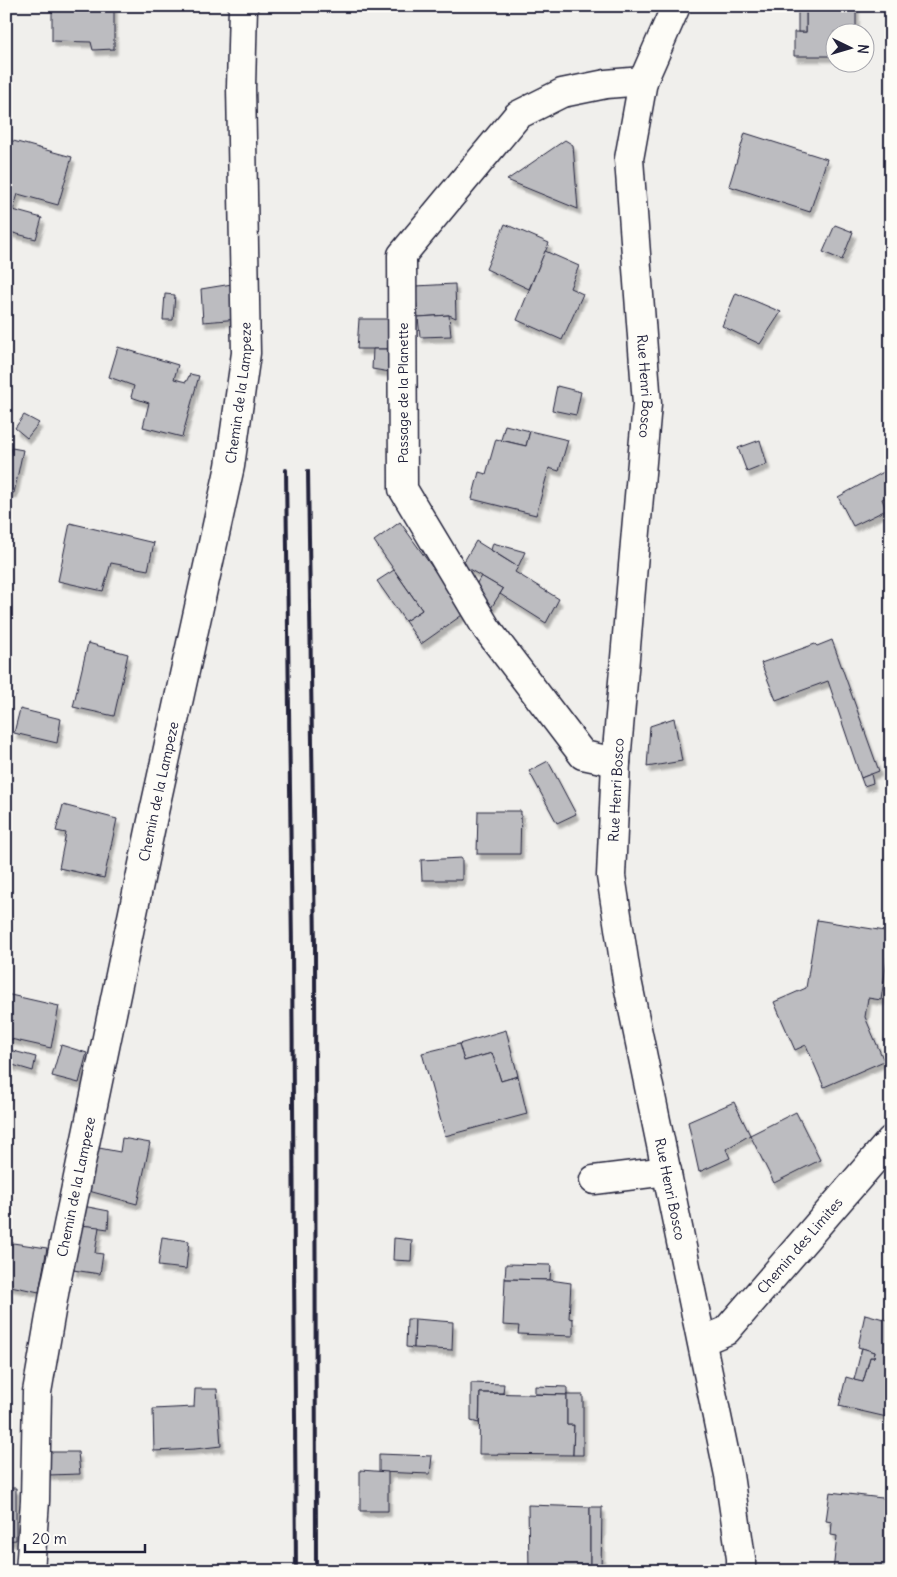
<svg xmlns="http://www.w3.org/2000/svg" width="897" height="1577" viewBox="0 0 897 1577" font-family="Delius,sans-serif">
  <defs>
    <filter id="shadow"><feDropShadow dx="3" dy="5.5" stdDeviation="1" flood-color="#0004"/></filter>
  </defs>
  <rect width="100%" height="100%" fill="#f0efec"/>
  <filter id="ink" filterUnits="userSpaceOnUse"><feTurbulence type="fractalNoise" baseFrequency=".02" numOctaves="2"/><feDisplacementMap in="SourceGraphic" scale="10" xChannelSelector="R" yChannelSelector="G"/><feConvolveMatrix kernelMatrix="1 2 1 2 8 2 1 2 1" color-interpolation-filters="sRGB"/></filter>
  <g filter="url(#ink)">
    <g fill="#bcbcc0" stroke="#22223b" filter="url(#shadow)">
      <path d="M114,6V49L93,50L91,42L52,41V6Z"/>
      <path d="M806,6H856V32H834V56H794V32H806Z"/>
      <rect x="798" y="10" width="8" height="22"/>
      <path d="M745,133L827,159L810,212L729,186Z"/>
      <path d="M6,139L72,157L58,205L18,194L13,210L42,218L36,239L6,231Z"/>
      <path d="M565,140L573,145L578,209L507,180Z"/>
      <path d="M505,224L549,243L529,289L486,269Z"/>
      <path d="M835,225L853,232L842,260L823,252Z"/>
      <path d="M545,251L579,266L570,288L583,294L562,340L517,320Z"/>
      <path d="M238,283L239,319L203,322L201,289Z"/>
      <path d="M455,284L456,318L449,315L418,317L415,286Z"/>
      <path d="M736,293L781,312L760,344L722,326Z"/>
      <path d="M165,294L175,295L173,320H163Z"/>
      <path d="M449,315L451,336L420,337L418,317Z"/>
      <path d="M359,319H393V349H357Z"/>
      <path d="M118,347L178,365L174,379L186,382L190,374L199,376L182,437L143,427L149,403L131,397L134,386L109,377Z"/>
      <path d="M373,349H391L390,372L372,369Z"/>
      <path d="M557,386L581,392L576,415L552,410Z"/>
      <path d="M24,415L39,423L27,438L15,428Z"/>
      <path d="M505,425L530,431L526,446L501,440Z"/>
      <path d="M530,431L568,440L559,471L549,468L536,515L472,499L479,472L486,474L496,439L526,446Z"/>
      <path d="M760,440L767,464L747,472L738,448Z"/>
      <path d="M12,448L23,450L14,493L6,492V469Z"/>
      <path d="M891,468V495L882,499L886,510L853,526L838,497Z"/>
      <path d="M400,522L465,613L421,644L405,621L422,610L374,541Z"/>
      <path d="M70,523L154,543L148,570L111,563L103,591L58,581Z"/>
      <path d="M476,541L518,567L515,572L559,599L546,623L500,594L503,589L462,565Z"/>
      <path d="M493,543L525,552L518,567L491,550Z"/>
      <path d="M394,570L422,610L405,621L377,581Z"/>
      <path d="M481,576L503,589L486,616L471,593Z"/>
      <path d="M832,640L879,771L861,778L828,681L776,700L761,663L815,644L817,646Z"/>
      <path d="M88,643L128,654L114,716L73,707Z"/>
      <path d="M20,709L61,719L57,743L14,733Z"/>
      <path d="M674,718L682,761L647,767L650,726Z"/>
      <path d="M548,761L576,814L557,823L529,771Z"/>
      <path d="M871,774L873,783L864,786L861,778Z"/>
      <path d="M63,805L117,819L104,878L59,868L66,833L56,831Z"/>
      <path d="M478,811H521L520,854H477Z"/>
      <path d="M462,858V880H422L421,860Z"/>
      <path d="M817,920L891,932L881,1000L868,998L865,1017L884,1061L824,1087L806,1045L795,1050L774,1002L806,988Z"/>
      <path d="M6,994L59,1006L51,1048L6,1038Z"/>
      <path d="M506,1030L518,1076L501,1081L492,1053L464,1061L459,1044Z"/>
      <path d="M459,1044L464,1061L492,1053L501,1081L518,1076L527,1114L445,1136L422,1053Z"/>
      <path d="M61,1045L87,1053L79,1083L52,1076Z"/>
      <path d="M6,1049L36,1057L33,1071L6,1063Z"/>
      <path d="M734,1102L750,1135L726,1149L730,1158L699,1172L688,1122Z"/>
      <path d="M796,1112L820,1160L774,1183L750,1135Z"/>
      <path d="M122,1138L150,1143L137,1204L85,1190L94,1147L120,1152Z"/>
      <path d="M83,1206L109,1211L108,1229L80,1225Z"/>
      <path d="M80,1225L99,1227L95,1253L103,1254L100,1274L73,1270Z"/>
      <path d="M162,1237L189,1241L186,1269L158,1266Z"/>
      <path d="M394,1238L412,1240L411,1261L393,1260Z"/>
      <path d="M6,1242L47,1248L39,1292L6,1285Z"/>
      <path d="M506,1264L551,1265L550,1280L505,1279Z"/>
      <path d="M505,1279L550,1280L571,1283L569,1318L573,1319V1336L518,1334L519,1326L503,1325Z"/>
      <path d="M865,1314L891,1321V1418L839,1406L846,1377L863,1382L870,1357H874L875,1352L858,1347Z"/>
      <path d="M407,1319H415L414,1348L406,1347Z"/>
      <path d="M415,1319L453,1322L452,1350L414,1348Z"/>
      <path d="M862,1348L875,1352L874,1357H870L863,1382L854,1380Z"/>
      <path d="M471,1383L504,1384L503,1393H480L479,1423L471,1421Z"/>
      <path d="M535,1386L567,1387V1395L535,1394Z"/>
      <path d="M195,1389H217L221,1446L195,1449L154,1451L153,1409L194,1407Z"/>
      <path d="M480,1393L567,1395V1425H574L573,1455L479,1454Z"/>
      <path d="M567,1395H583V1455H573L574,1425H567Z"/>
      <path d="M48,1452H78L80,1474L48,1475Z"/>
      <path d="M379,1454L432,1456L430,1474L379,1472Z"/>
      <path d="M360,1470L388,1472V1511H360Z"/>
      <path d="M6,1488H16V1540L6,1541Z"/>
      <path d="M830,1492L891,1499L890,1571H833L837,1536L831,1535L832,1522L826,1521Z"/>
      <path d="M528,1505L590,1507V1571H529Z"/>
      <path d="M590,1507H602L601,1571H590Z"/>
    </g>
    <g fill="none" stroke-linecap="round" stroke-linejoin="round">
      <g stroke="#22223b" stroke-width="31">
        <g id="minor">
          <path id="s1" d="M676,6L643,81L629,159L647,404L616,762L611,876L627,980L729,1475L741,1558V1571"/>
          <path d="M616,762L583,755L487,629L403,489L402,255L518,115L562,93L606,84L643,81"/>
          <path d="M594,1180L667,1171"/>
          <path id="s2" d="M702,1341L726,1331L891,1140"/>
          <path id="s3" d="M30,1571L35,1501L37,1392L55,1288L152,821L230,466L246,353L241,87L243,6"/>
        </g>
      </g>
      <use href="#minor" stroke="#fdfcf7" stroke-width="28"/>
      <g stroke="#22223b" stroke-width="4">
        <path d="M286,470L292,949L296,1571"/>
        <path d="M308,471L315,945L316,1571"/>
      </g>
    </g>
  </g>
  <g text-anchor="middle" stroke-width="4" stroke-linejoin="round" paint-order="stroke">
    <g font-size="14" fill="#22223b" stroke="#fdfcf7">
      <text dy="5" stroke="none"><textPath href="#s1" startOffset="389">Rue Henri Bosco</textPath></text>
      <text transform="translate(403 393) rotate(-90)" y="5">Passage de la Planette</text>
      <text dy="5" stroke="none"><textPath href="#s3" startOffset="1199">Chemin de la Lampeze</textPath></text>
      <text dy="5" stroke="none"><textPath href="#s3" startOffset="792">Chemin de la Lampeze</textPath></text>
      <text transform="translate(616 790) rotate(-87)" y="5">Rue Henri Bosco</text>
      <text dy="5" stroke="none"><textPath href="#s3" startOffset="388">Chemin de la Lampeze</textPath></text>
      <text dy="5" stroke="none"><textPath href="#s1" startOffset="1199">Rue Henri Bosco</textPath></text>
      <text dy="5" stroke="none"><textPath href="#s2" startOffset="139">Chemin des Limites</textPath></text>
    </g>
  </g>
  <rect width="897" height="1577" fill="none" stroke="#fdfcf7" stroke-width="25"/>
  <rect x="12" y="12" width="872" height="1552" fill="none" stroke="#22223b" stroke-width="2" filter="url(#ink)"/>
  <g transform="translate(850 48) rotate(95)"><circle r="24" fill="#fdfcf7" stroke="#a5a5ac"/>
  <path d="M0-4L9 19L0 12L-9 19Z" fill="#22223b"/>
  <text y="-8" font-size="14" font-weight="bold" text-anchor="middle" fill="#22223b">N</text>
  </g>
  <path d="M25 1544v8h120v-8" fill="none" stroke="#22223b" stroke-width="2.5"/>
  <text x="32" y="1544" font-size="15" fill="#22223b" stroke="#fdfcf7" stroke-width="4" paint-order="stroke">20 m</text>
</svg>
